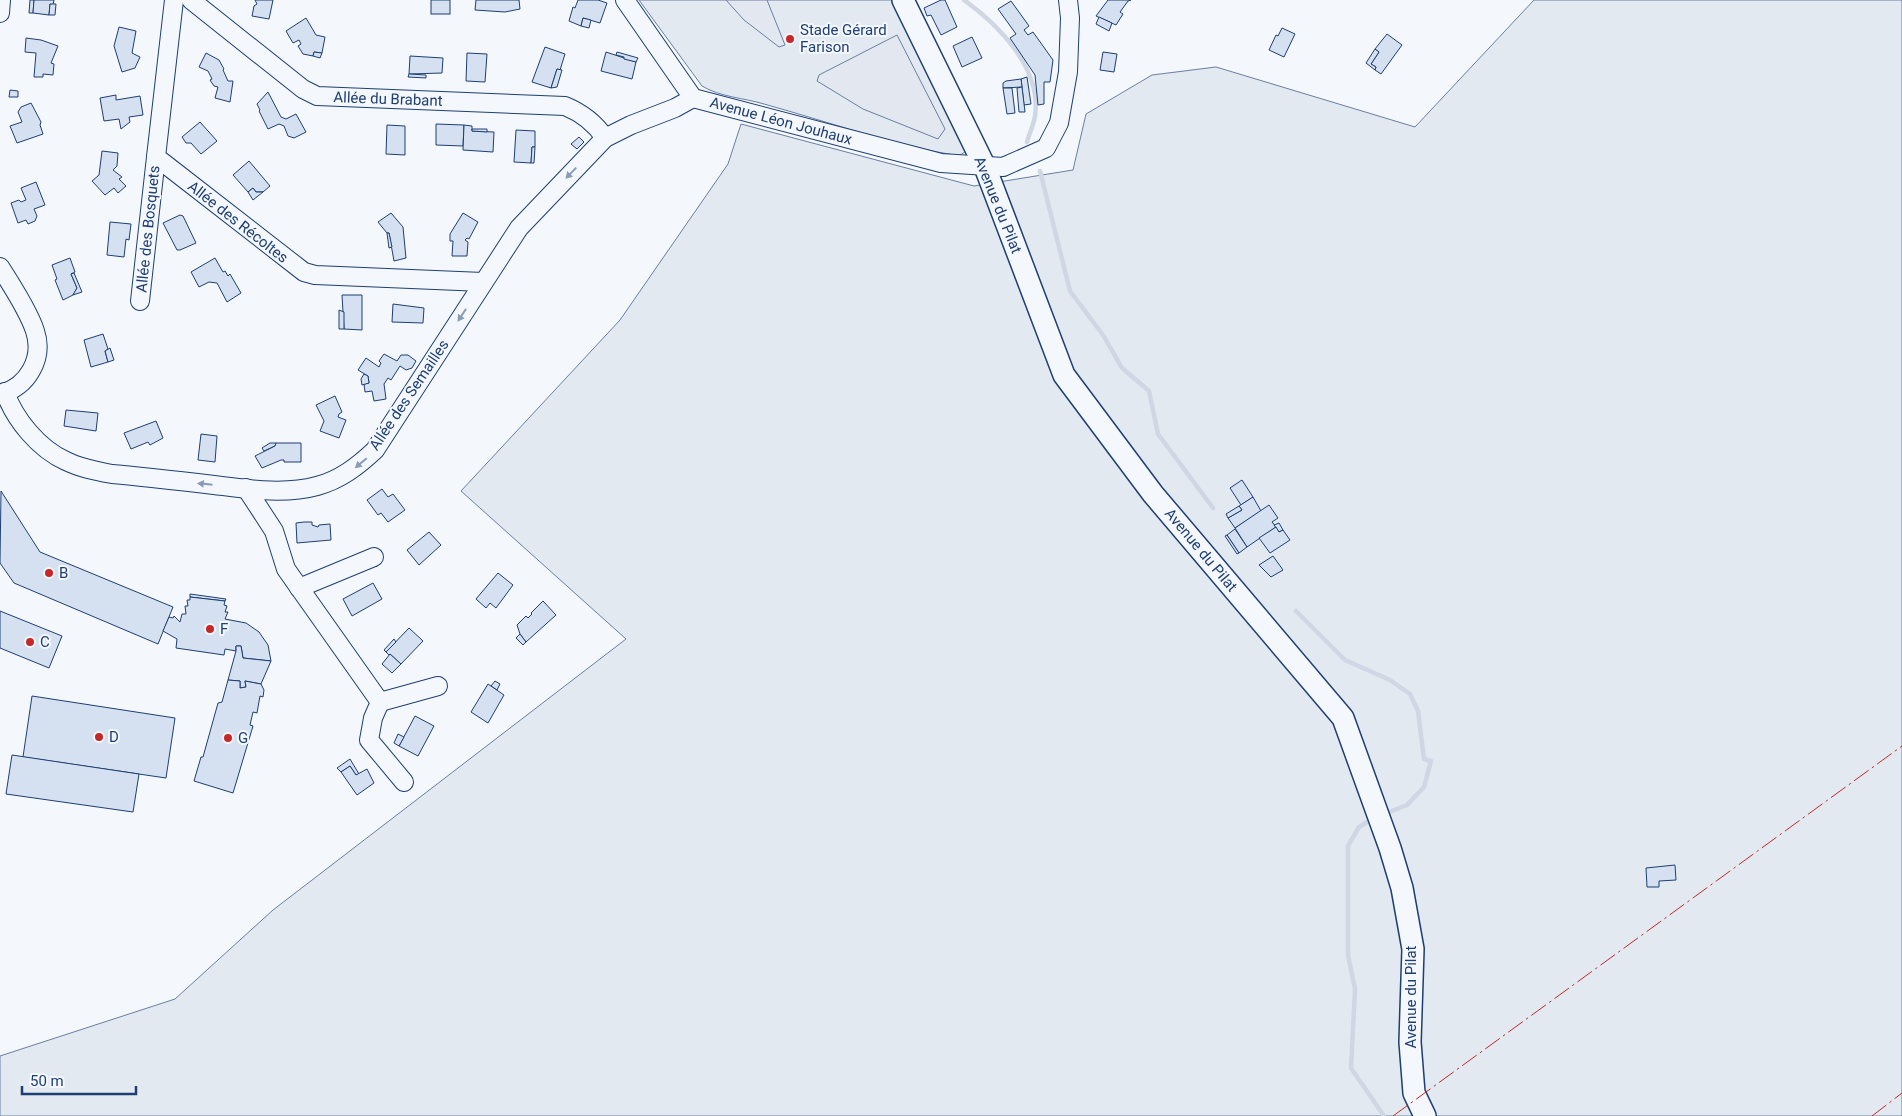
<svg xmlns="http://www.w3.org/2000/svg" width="1902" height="1116" viewBox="0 0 1902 1116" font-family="Roboto,sans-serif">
  <rect width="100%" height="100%" fill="#f4f7fb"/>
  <g fill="#e3e9f0" stroke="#687fa3">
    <path d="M639,0H892L932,78L966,151L959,156C893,145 829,122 764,104C744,98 720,97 702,86Z"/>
    <path d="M1534,0H1902V1116H0V1056L175,999L273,910L626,639L461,491L620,320L728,164L741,124L974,186L1073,170L1086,114L1152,75L1216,67L1415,127Z"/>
  </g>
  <g fill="#e3e8f0" stroke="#687fa3">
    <path d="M726,0H767L785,45L779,47L744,20Z"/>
    <path d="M897,35L945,129L938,139L863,109L817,81L819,75Z"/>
  </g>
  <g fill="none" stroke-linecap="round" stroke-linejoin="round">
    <g stroke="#cfd7e4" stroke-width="4.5">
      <path d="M964,0C999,25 1042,69 1035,116C1034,124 1029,134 1027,142"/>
      <path d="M1040,171L1070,291L1103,335L1122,368L1149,391L1158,434L1213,508"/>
      <path d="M1296,611L1345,660L1390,680L1410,694L1418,711L1424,759L1431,761L1424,787L1407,805L1384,814"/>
      <path d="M1372,819L1359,827L1348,846V955L1355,989L1351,1068L1384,1116"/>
    </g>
  </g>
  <g fill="#d5e0f0" stroke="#1d3f73">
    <path d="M30,0H34L33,13H29Z"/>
    <path d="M34,0H54L53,5L50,4L49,15L33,13Z"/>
    <path d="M255,0H273L269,19L252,16L254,6L257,4Z"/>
    <rect x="431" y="0" width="19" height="14"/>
    <path d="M476,0H519L520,9L505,12L475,10Z"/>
    <path d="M578,0H598L607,3L600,23L583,18L581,26L569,21L573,7L575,8Z"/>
    <path d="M941,0H945L957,27L941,35L931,15L927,16L924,8Z"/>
    <path d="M1108,0H1131L1128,1L1120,12L1123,14L1116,25L1096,16Z"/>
    <path d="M1011,1L1029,26L1024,30L1028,35L1033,32L1053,60L1050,82H1044V104L1038,105L1035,75L1010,38L1016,34L998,9Z"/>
    <path d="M50,4H56L55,15H49Z"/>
    <path d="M1099,17L1112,23L1109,31L1096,24Z"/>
    <path d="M306,18L316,35L325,37L322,53L314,52L313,56L303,54L298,46L301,44L299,40L293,43L286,31Z"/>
    <path d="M583,18L591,20L589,28L581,26Z"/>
    <path d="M119,27L136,31L132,53L140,57L135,68L122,72L114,46Z"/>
    <path d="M1282,28L1295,34L1284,57L1269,50L1276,35L1278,36Z"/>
    <path d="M1387,34L1402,45L1381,74L1375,70L1376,67L1371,64L1379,52L1375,49Z"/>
    <path d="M972,37L982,58L962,67L953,46Z"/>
    <path d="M26,38L41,40L58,46L51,63L54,64L53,75L43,74V77H34L36,53L25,52Z"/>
    <path d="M545,47L565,54L560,70L557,69L551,88L532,82Z"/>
    <path d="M1375,49L1379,52L1371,64L1376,67L1375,70L1366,63Z"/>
    <path d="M314,52L322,53L320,58L313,56Z"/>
    <path d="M606,52L636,62L632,79L601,71Z"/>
    <path d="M617,52L638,58L636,62L624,59V57L616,55Z"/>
    <path d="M1103,52L1117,54L1114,72L1100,70Z"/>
    <path d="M206,53L219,60L224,69L223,70L228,81H233L230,102L215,98L218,87L214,86L210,80L212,79L208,71L199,67Z"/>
    <path d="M467,53L487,54L485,82L466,81Z"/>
    <path d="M410,56L443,58L442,73L409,74Z"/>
    <path d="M557,69L562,70L557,87L551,88Z"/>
    <path d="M409,74L426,75V78L408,77Z"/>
    <path d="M1027,77L1031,104L1024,105L1021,79Z"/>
    <path d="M1021,79L1022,87L1003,88V83L1006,81Z"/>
    <path d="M1022,87L1025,112H1019L1017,88Z"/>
    <path d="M1003,88H1012L1015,113L1007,114Z"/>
    <path d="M10,90L18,91V97H9Z"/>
    <path d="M268,92L281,117L286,119L296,114L306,132L294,138L288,136L284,126L279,124L268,129L259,111L260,110L257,104Z"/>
    <path d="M116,95V100L140,96L143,115L129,117L130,122L121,129L119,119L104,121L100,98Z"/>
    <path d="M31,103L41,122L40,125L43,134L17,143L10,126L22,122L18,112L21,107Z"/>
    <path d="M200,122L217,141L201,154L191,143H186L182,137Z"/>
    <path d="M436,124L464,125L463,146L436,145Z"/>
    <path d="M387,125L405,126V155L386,154Z"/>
    <path d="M464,125L472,126V131L494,132L493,152L463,150Z"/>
    <path d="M472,129H487V132L472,131Z"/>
    <path d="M516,130L535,131V147H532L531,163L514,162Z"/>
    <path d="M579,137L584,142L577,149L571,144Z"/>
    <path d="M532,147H535L534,163H531Z"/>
    <path d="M102,151L118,153L117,166L113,170L122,177L119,179L126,186L118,193L114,188L105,195L92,181L99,175Z"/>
    <path d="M249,161L270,186L263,192H256L253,188L248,192L233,175Z"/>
    <path d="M36,182L45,205L34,209L37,216L35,221L28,224L26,220L18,223L11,203L19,200L21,202L26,200L21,188Z"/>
    <path d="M253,188L256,192H263L253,200L248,192Z"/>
    <path d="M391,213L403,227L406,258L394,261L389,233H387L378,222Z"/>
    <path d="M463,213L478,222L469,239L467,238L465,240L468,242L467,256H452L453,241H450V234Z"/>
    <path d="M180,215L183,216L196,243L180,250H177L163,223Z"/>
    <path d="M110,222L131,224L129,240L126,239L124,257L107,255Z"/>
    <path d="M387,233H389L392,247L389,248Z"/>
    <path d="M70,258L75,272L71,274L77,288L73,295L63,300L55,280L57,279L52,265Z"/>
    <path d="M215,258L223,272L225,271L228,276L230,274L241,293L227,302L217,283L209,282L199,287L191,272Z"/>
    <path d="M74,273L82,292L73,295L77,288L71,274Z"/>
    <path d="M342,295H362V330L344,329Z"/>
    <path d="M393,304L424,308L423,323L392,322Z"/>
    <path d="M339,310L344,312V329H339Z"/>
    <path d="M103,334L108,349L105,351L108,362L91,367L84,340Z"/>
    <path d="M110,348L114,360L108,362L105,351Z"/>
    <path d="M384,354L397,361L401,355H408L416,361L412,368L406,370L400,366L391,380L388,378L384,384L386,399L374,401L372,391L365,392L364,384L369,383L368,376L358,370L366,358L379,367L381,363L379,361Z"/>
    <path d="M364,374L368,376L369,383L362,385L361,379Z"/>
    <path d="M335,396L342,412L339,414L338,417L346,420L339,438L320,431L324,421L316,405Z"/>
    <path d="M66,410L98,413L96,431L64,426Z"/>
    <path d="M156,421L163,438L150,445L148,442L131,449L124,433Z"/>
    <path d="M201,434L217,436L215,462L198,460Z"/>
    <path d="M270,443H276L275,446L264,451L262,448Z"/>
    <path d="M276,443H301V462H284V460H281L262,468L255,456L275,446Z"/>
    <path d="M1242,480L1253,497L1241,505L1230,488Z"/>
    <path d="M382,489L388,497L393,494L405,510L388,522L381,513L378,515L367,500Z"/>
    <path d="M1,491L40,552L173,607L158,644L14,583L0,563Z"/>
    <path d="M1253,497L1261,511L1235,528L1228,518L1242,510L1239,506Z"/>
    <path d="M1269,505L1278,518L1272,522L1276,527L1247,547L1235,528Z"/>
    <path d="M1239,506L1242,510L1228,518L1226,514Z"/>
    <path d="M304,522H312V525L318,527L319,525L330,524L331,540L297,543L296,523Z"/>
    <path d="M1279,523L1283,530L1279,532L1274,525Z"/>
    <path d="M1276,527L1279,532L1283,530L1290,540L1270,553L1259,538Z"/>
    <path d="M1235,529L1247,547L1239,553L1227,535Z"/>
    <path d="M429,532L441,545L419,565L407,550Z"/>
    <path d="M1227,535L1239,553L1237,554L1225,536Z"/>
    <path d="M1273,556L1283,570L1271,577L1259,565Z"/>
    <path d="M498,573L513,585L496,608L490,603L486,608L476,599Z"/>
    <path d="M373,583L382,599L352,616L343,599Z"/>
    <path d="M190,594L226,599L225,601L190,597Z"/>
    <path d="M190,597L225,601L224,605L227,606L225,612H228L225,619L246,623L259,632L268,645L271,661L243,658L241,646H236V651L225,649L224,655L176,648L177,639L163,631L169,617L173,618L174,616L180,622L182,614H186L185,606H188L187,600H190Z"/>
    <path d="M543,601L556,615L526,642L520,634L517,625L526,616L528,618L532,614L531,613Z"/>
    <path d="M0,611L62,636L49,668L0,648Z"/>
    <path d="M409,628L423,641L401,664L390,654L389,655L386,652Z"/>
    <path d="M520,634L526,642L523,645L516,638Z"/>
    <path d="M394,639L396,642L386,652L384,650Z"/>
    <path d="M236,646H241L243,658L271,661L261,684L245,681L246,687L240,688V681L228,680L236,651Z"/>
    <path d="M390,654L401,664L392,673L382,664Z"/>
    <path d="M228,680L240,681V688L246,687L245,681L261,684L264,690L263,697L260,696L257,713L253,712L250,725L253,726L233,793L194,781L201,757H203L218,703L222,702Z"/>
    <path d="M495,681L500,684L497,690L491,686Z"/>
    <path d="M488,684L504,695L488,723L471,712Z"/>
    <path d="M32,696L175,718L166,778L23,757Z"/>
    <path d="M415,716L434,726L418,756L399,746Z"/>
    <path d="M398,734L404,737L399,746L394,743Z"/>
    <path d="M12,755L139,774L133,812L6,794Z"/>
    <path d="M350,759L359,774L356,775L350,766L341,772L337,768Z"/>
    <path d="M350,766L356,775L367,769L374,783L357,795L341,772Z"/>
    <path d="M1675,865L1676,880L1659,881V887H1647L1646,868Z"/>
  </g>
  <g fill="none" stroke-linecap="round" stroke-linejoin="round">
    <g stroke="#1d3f73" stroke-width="20">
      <g id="minor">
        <path d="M174,0L156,157L304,272L315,275L483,282"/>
        <path d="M191,0L303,89L317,96L565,106C582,113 595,123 605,138"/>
        <path d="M625,0L693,98L941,163L1003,167L1046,148L1059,123L1068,72L1070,18L1068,0"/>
        <path d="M0,13L1,0"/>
        <path d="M0,267C11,284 29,312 35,331C44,358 28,387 0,394"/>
        <path d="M140,301L156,157"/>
        <path d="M5,392C15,420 39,449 66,461C80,468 96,471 112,474C146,477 180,481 214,485C247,489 284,495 317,486C340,480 358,466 375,450L519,228L605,138L631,125L675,108L693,98"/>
        <path d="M246,488L274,531L286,569L380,702L373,718L369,740L404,782"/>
        <path d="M299,588L374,557"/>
        <path d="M380,702L438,686"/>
      </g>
    </g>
    <g stroke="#1d3f73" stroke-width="24">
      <path id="major" d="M903,0L985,167L1064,375L1153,494L1343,718L1390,848L1402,888L1413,949L1410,1042L1414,1093L1425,1116"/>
    </g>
    <use href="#minor" stroke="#f4f7fb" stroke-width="18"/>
    <use href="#major" stroke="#f4f7fb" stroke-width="21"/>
    <g stroke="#c62828" stroke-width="1" stroke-dasharray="18 4 2.5 4" stroke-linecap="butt">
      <path d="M1393,1116L1902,746"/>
      <path d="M1872,1116L1902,1093"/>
    </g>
  </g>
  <defs><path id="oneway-solid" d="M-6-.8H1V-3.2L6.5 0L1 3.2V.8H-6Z" transform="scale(1.25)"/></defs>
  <g fill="#889bb7">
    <use href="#oneway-solid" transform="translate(571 173) rotate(134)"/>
    <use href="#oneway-solid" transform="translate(462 315) rotate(123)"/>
    <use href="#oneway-solid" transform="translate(361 463) rotate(140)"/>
    <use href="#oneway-solid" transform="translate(205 484) rotate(-174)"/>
  </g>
  <g fill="#c62828" stroke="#f4f7fb" stroke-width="2">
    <circle cx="790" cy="39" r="5"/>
    <circle cx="49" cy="573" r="5"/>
    <circle cx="210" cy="629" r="5"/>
    <circle cx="30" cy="642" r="5"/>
    <circle cx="99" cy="737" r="5"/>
    <circle cx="228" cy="738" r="5"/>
  </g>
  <g text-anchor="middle" stroke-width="4" stroke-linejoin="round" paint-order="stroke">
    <g font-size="15" fill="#1d3f73" stroke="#f4f7fb" text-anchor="start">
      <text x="800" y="35">Stade Gérard<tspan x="800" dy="17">Farison</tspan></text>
      <text x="59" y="578">B</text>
      <text x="220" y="634">F</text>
      <text x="40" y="647">C</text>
      <text x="109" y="742">D</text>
      <text x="238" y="743">G</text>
    </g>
    <g font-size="15" fill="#1d3f73" stroke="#f4f7fb">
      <text transform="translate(388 99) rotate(2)" y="5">Allée du Brabant</text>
      <text transform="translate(781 121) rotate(15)" y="5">Avenue Léon Jouhaux</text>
      <text transform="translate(998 205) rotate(68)" y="5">Avenue du Pilat</text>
      <text transform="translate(238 222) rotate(38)" y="5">Allée des Récoltes</text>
      <text transform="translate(148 229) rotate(-84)" y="5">Allée des Bosquets</text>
      <text transform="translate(409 395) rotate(-56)" y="5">Allée des Semailles</text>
      <text transform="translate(1201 550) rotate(50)" y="5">Avenue du Pilat</text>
      <text transform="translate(1411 997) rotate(-90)" y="5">Avenue du Pilat</text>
    </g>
  </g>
  <path d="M22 1086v8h114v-8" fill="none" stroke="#1d3f73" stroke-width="2.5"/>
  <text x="30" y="1086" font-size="15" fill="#1d3f73" stroke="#f4f7fb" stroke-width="4" paint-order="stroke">50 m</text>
</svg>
